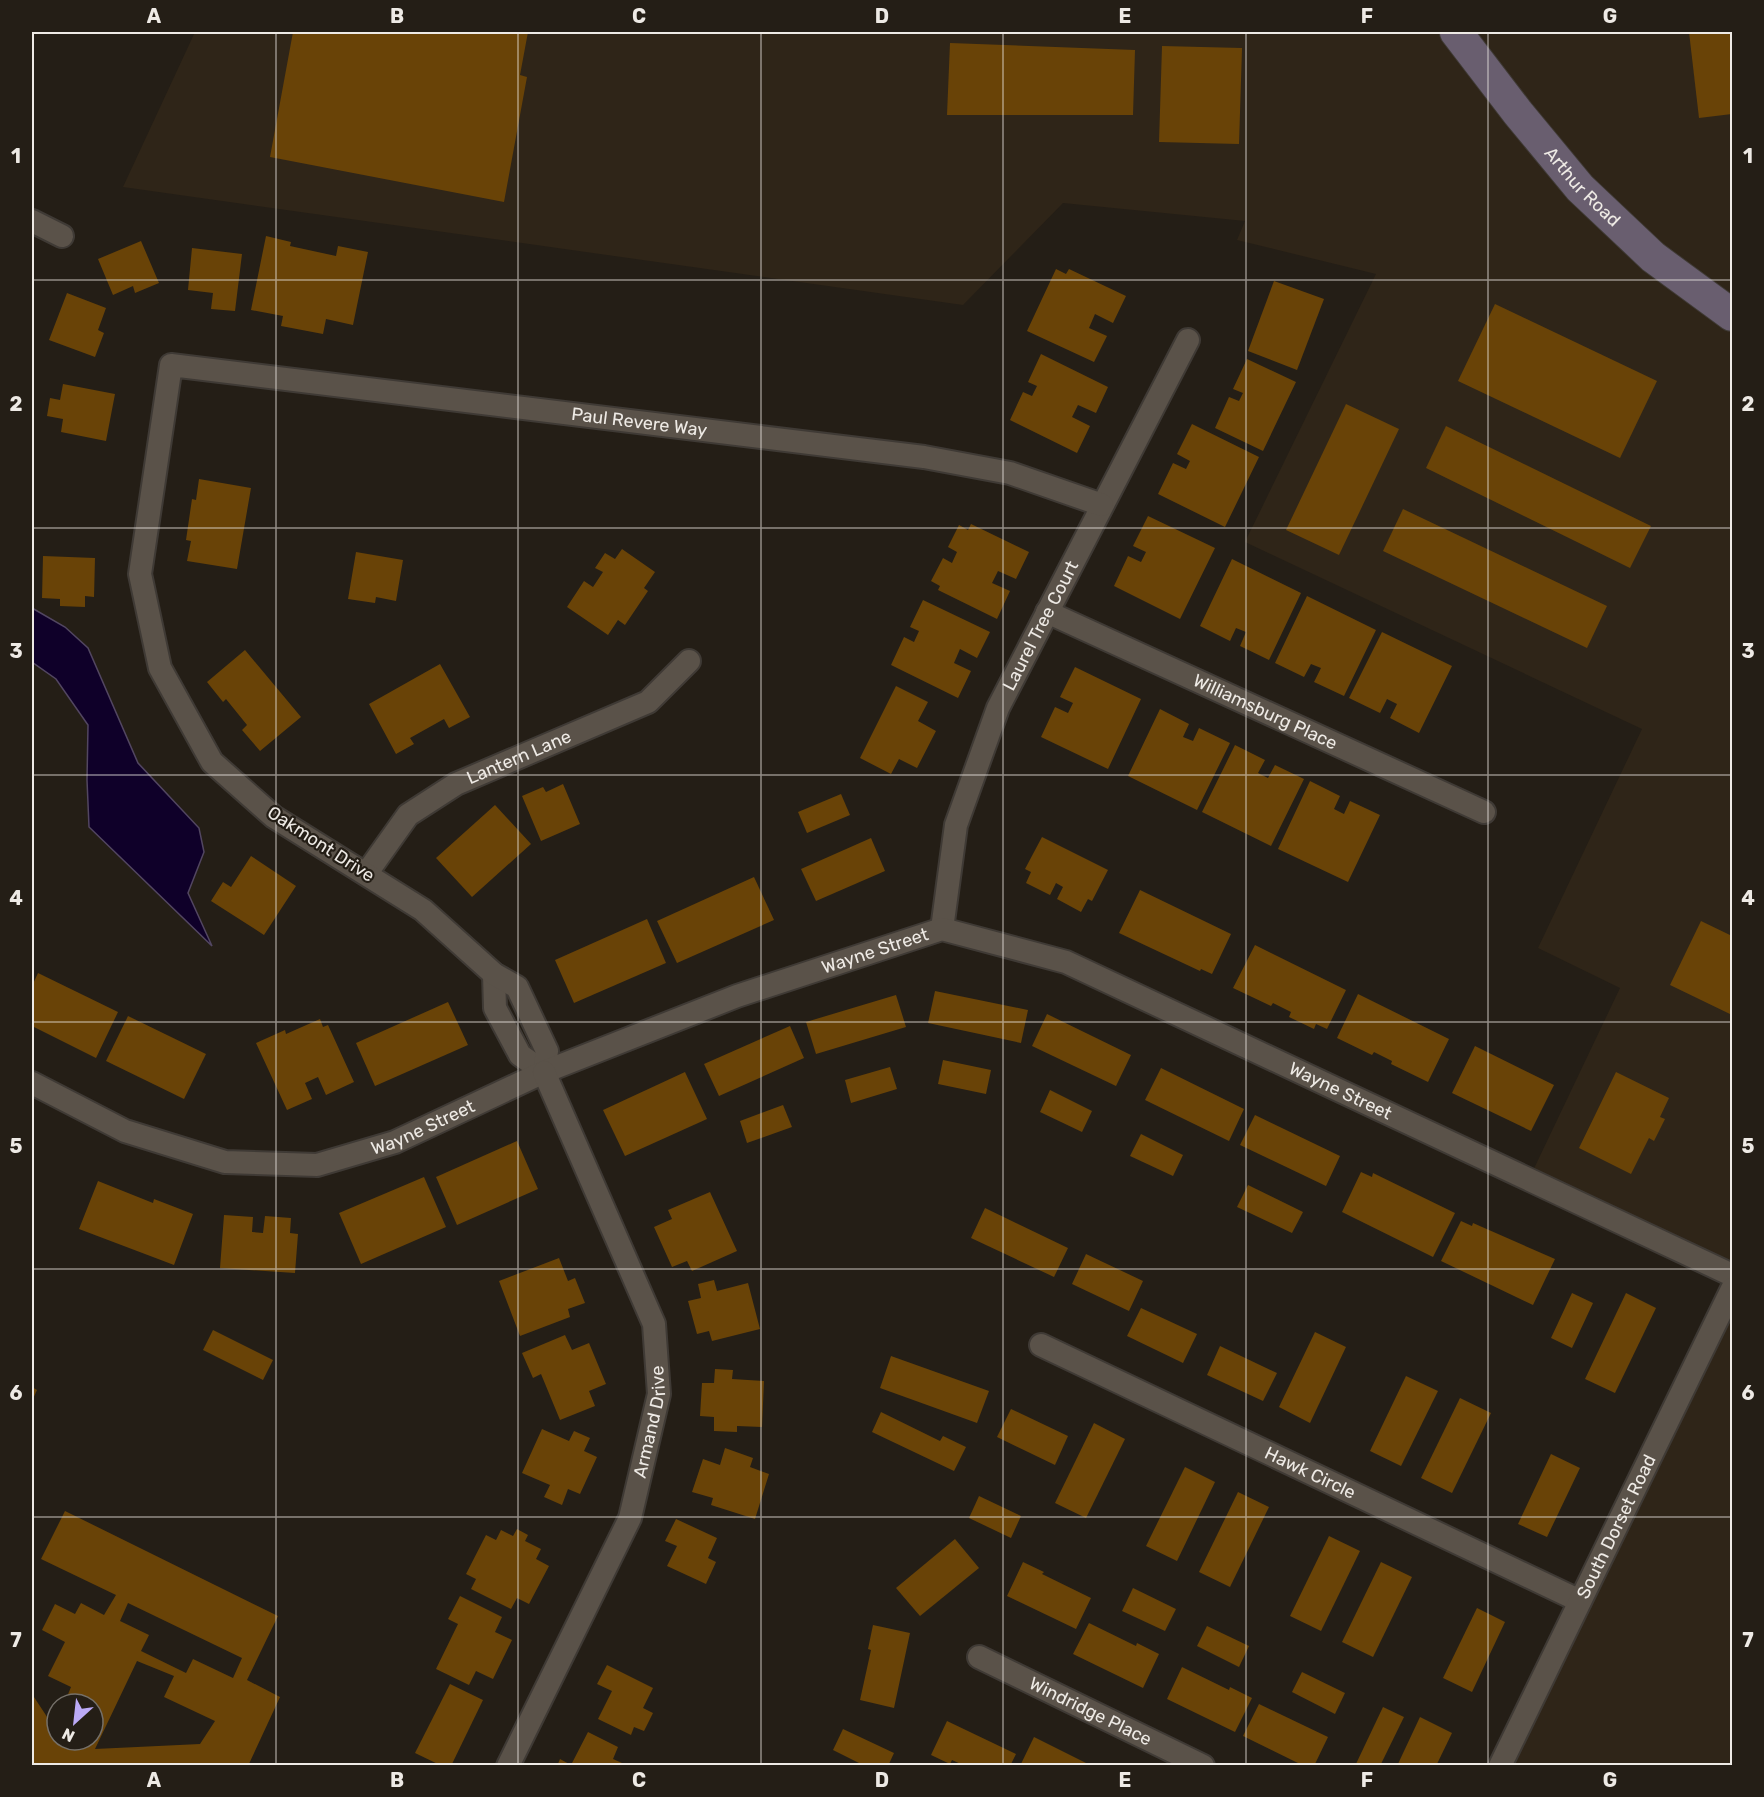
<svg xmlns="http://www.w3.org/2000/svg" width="1764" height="1797" viewBox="0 0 1764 1797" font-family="Rubik,sans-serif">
  <rect width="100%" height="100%" fill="#241e16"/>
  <g fill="#2f2518">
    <path d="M195,32H1732V1275L1529,1179L1620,988L1538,948L1642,729L1245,542L1376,274L1237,240L1245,221L1063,203L963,305L123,187Z"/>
    <path d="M1732,1289V1765L1500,1766Z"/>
  </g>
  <path fill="#0f0029" stroke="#524661" stroke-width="1.5" d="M32,608L65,627L88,648L138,763L199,828L204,852L188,893L212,946L89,827L87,780L88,725L56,679L32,662Z"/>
  <g fill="#694307" fill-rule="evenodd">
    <path d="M293,32H528L520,75L527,77L504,202L270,157Z"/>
    <path d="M1689,32H1732V114L1699,118Z"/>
    <path d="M950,43L1135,50L1133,115H947Z"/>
    <path d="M1162,46L1242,48L1239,144L1159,142Z"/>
    <path d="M266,236L291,242L290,246L336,256L338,246L368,252L353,325L326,319L323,334L281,326L283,316L251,310Z"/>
    <path d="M141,241L159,283L135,293L133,286L113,295L98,259Z"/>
    <path d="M192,248L242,254L235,311L211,309L213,293L188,290Z"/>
    <path d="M1056,269L1066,274L1069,269L1126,296L1113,323L1095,314L1089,328L1107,336L1094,362L1027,331Z"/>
    <path d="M1274,281L1324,299L1297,370L1248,351Z"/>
    <path d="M67,293L106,308L98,330L104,333L95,357L49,340Z"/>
    <path d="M1495,304L1657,381L1620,458L1458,381Z"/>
    <path d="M1041,354L1108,387L1096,413L1078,405L1072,417L1090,426L1077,453L1010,420L1023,392L1032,396L1037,386L1028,382Z"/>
    <path d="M1247,359L1296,382L1263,451L1215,428L1229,397L1239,401L1243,393L1233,389Z"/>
    <path d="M63,384L115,394L106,441L61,432L63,419L47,416L50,398L60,400Z"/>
    <path d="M1346,404L1399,429L1339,555L1286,530Z"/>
    <path d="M1192,424L1259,457L1225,527L1158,494L1173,463L1186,469L1190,461L1177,454Z"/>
    <path d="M1446,426L1651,526L1630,568L1426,468Z"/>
    <path d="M199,479L251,488L237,569L187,561L191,541L186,540L192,499L196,500Z"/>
    <path d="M1403,509L1607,606L1587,648L1383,551Z"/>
    <path d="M1148,516L1215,548L1180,619L1114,586L1128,556L1141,562L1146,552L1133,546Z"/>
    <path d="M971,524L1029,552L1016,579L998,571L992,583L1010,591L997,619L938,590L940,586L931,581L943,558L952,563L957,552L948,547L959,525L968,530Z"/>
    <path d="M622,549L655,572L644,588L648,591L625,625L618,620L608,635L567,607L584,581L593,587L603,572L595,568L605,553L615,559Z"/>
    <path d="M356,552L403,560L396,601L376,597L375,603L348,599Z"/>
    <path d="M43,556L95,558L94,597L85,596V607L60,606V599L42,598Z"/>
    <path d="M1232,559L1301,593L1269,660L1240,646L1246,632L1236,628L1230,641L1200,626Z"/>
    <path d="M1307,596L1376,630L1344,696L1314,682L1321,668L1311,664L1304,677L1275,663Z"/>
    <path d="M923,600L990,632L977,658L960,649L954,663L971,671L958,698L891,665L904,637L914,642L919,631L910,627Z"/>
    <path d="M1382,632L1452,666L1419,733L1390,718L1397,704L1387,699L1380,713L1349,698Z"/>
    <path d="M245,650L301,717L260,751L242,730L247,725L226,699L223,702L207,682Z"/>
    <path d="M440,664L470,717L449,728L444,719L410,738L414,744L396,754L369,704Z"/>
    <path d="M1075,667L1141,699L1108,769L1041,737L1055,707L1068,713L1073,703L1060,697Z"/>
    <path d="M896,686L928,702L918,721L936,731L917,768L899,759L891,774L860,758Z"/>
    <path d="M1160,709L1189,724L1183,737L1193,741L1199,728L1230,743L1197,810L1128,776Z"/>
    <path d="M1235,745L1265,760L1258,773L1268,778L1275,765L1304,779L1271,846L1202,812Z"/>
    <path d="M1310,781L1340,796L1334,809L1344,814L1350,801L1380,815L1348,882L1278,849Z"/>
    <path d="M563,784L580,824L541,841L522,796L543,787L546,792Z"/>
    <path d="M841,794L850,815L807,833L798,812Z"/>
    <path d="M495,805L531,844L472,897L436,858Z"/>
    <path d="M1042,837L1108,870L1092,901L1088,899L1081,912L1057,899L1063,887L1056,883L1050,895L1026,883L1031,872L1025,869Z"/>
    <path d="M871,838L885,871L816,901L801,869Z"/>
    <path d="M251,856L296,886L264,935L211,901L223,882L231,887Z"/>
    <path d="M754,877L774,920L677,963L657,921Z"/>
    <path d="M1140,890L1231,934L1212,974L1201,969L1200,971L1119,933Z"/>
    <path d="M647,919L666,963L574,1003L555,960Z"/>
    <path d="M1701,921L1732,936V1015L1670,985Z"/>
    <path d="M1255,945L1346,990L1327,1029L1316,1024L1314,1029L1289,1017L1291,1012L1273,1003L1271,1006L1233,988Z"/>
    <path d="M38,973L118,1012L96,1058L32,1026V986Z"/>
    <path d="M935,991L1028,1010L1021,1043L928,1023Z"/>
    <path d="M1358,994L1449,1039L1428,1082L1391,1064L1392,1061L1374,1052L1372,1055L1337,1038Z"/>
    <path d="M896,995L906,1027L816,1054L806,1022Z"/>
    <path d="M448,1002L468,1045L375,1086L356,1043Z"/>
    <path d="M1047,1014L1131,1055L1116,1086L1032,1046Z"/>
    <path d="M128,1016L206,1054L184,1099L106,1061Z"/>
    <path d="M320,1019L323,1027L328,1025L354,1082L326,1095L318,1077L305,1083L312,1099L287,1110L256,1043L285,1030L286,1034Z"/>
    <path d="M790,1026L804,1058L719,1096L704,1064Z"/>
    <path d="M1475,1046L1554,1085L1531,1131L1452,1093Z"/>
    <path d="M943,1060L991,1070L986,1094L938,1084Z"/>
    <path d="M890,1067L897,1089L851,1103L845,1080Z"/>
    <path d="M1161,1068L1244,1109L1229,1141L1145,1100Z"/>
    <path d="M685,1072L707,1119L625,1156L603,1110Z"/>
    <path d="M1616,1072L1669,1098L1660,1117L1665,1119L1654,1141L1649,1138L1631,1174L1579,1148Z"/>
    <path d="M1050,1090L1092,1111L1082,1132L1040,1112Z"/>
    <path d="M783,1105L792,1127L747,1143L740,1121Z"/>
    <path d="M1255,1115L1340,1156L1326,1186L1240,1145Z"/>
    <path d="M1141,1134L1183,1155L1173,1176L1130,1156Z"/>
    <path d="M517,1141L538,1189L457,1225L436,1177Z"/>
    <path d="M1361,1172L1372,1177L1373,1173L1455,1213L1433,1257L1342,1212Z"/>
    <path d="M424,1177L446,1227L361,1264L339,1213Z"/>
    <path d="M98,1181L153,1203L154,1199L193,1214L174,1265L79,1229Z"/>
    <path d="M1248,1185L1303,1212L1292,1233L1237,1207Z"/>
    <path d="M710,1192L737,1251L692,1271L687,1261L672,1267L654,1227L672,1219L668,1210Z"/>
    <path d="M985,1208L1068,1248L1054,1277L971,1238Z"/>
    <path d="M224,1215L253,1217L252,1232L263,1233L265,1216L291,1218L290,1233L298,1234L295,1273L220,1268Z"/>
    <path d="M1461,1221L1472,1226L1473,1223L1555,1259L1533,1305L1441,1261Z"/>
    <path d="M1086,1254L1143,1281L1129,1311L1072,1284Z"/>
    <path d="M559,1258L568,1281L575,1278L585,1303L568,1309L570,1317L520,1336L499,1281Z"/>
    <path d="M714,1280L717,1291L748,1283L760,1329L712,1341L709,1331L697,1334L688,1301L701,1298L698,1284Z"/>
    <path d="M1572,1293L1593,1303L1572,1348L1551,1338Z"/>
    <path d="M1626,1293L1656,1308L1615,1393L1585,1379Z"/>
    <path d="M1141,1308L1197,1334L1183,1363L1127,1336Z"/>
    <path d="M213,1330L273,1360L263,1380L203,1350Z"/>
    <path d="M1315,1332L1346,1347L1310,1423L1279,1407Z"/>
    <path d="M565,1335L572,1350L589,1343L606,1384L589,1391L595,1406L560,1420L541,1374L533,1378L522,1353Z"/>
    <path d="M1220,1346L1277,1373L1263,1401L1207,1375Z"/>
    <path d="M891,1356L989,1391L977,1423L880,1388Z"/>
    <path d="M715,1369L733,1370L732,1379L764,1381L762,1427L737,1426V1432L714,1431V1417L700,1416L702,1383H714Z"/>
    <path d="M1406,1376L1438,1391L1401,1466L1370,1451Z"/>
    <path d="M32,1387L37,1390L32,1401Z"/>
    <path d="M1460,1398L1491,1413L1452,1493L1421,1478Z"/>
    <path d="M1011,1409L1068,1436L1055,1465L997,1437Z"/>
    <path d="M881,1412L940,1441L943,1436L966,1447L954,1471L872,1432Z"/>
    <path d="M1094,1423L1125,1439L1086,1518L1055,1503Z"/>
    <path d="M542,1429L569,1441L574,1431L590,1438L584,1451L597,1457L580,1494L568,1489L562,1505L544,1497L550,1485L522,1473Z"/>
    <path d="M725,1448L753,1458L750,1467L769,1474L755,1519L711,1505L713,1498L692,1492L703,1459L720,1465Z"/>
    <path d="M1551,1454L1580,1468L1547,1537L1518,1524Z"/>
    <path d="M1185,1467L1215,1482L1177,1561L1146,1546Z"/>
    <path d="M1238,1492L1269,1507L1230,1587L1199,1572Z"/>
    <path d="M979,1496L1021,1516L1011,1538L969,1518Z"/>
    <path d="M65,1511L278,1616L247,1680L280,1697L248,1766H32V1694L55,1729L57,1725V1740H93V1704H64L71,1687L48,1676L65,1642L42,1630L55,1604L75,1614L81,1603L104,1615L116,1595L41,1559ZM128,1603L242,1658L233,1678L193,1659L186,1673L141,1651L149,1635L120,1621ZM137,1661L174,1676L164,1697L215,1721L200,1744L95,1749Z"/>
    <path d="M676,1519L717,1538L708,1558L716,1562L706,1584L667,1566L677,1546L665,1541Z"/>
    <path d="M517,1529L528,1535L525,1541L541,1549L536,1559L549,1566L529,1604L517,1598L511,1609L471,1589L476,1579L466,1574L486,1535L496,1540L501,1530L513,1536Z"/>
    <path d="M1329,1536L1360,1551L1321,1631L1290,1616Z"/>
    <path d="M955,1539L979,1568L920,1616L896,1588Z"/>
    <path d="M1023,1562L1044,1572L1042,1574L1091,1598L1076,1629L1007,1596Z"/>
    <path d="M1381,1562L1412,1577L1373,1657L1342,1642Z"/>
    <path d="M1133,1588L1176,1609L1165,1631L1122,1611Z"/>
    <path d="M460,1596L502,1617L495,1632L512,1640L493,1679L476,1671L469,1685L436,1669L458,1624L448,1619Z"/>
    <path d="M1477,1608L1505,1622L1472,1692L1443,1678Z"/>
    <path d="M1089,1623L1136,1646L1137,1643L1159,1654L1143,1688L1073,1654Z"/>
    <path d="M873,1625L910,1633L894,1708L860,1700L871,1650L868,1649Z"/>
    <path d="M1207,1626L1249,1646L1239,1667L1197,1646Z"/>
    <path d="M607,1665L653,1688L643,1708L653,1713L644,1731L634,1727L631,1735L598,1719L612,1691L597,1684Z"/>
    <path d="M1182,1667L1229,1690L1230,1687L1252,1698L1235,1732L1167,1699Z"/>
    <path d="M1302,1672L1345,1693L1335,1714L1292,1692Z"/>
    <path d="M450,1684L483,1700L451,1766H442L415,1753Z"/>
    <path d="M1259,1704L1328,1737L1314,1766H1304L1243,1736Z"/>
    <path d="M1383,1707L1404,1717L1380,1766H1355Z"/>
    <path d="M1420,1717L1452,1733L1436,1766H1397Z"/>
    <path d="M947,1721L1016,1754L1010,1766H965L952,1760L950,1764L931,1755Z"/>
    <path d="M843,1729L894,1753L888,1766H865L833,1750Z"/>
    <path d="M588,1732L618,1747L613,1759L622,1763L621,1766H557L560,1759L571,1765Z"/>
    <path d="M1034,1737L1092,1766H1020Z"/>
  </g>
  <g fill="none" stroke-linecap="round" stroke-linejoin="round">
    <g stroke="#3f3a35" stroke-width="26">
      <g id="minor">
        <path d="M32,221L62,236"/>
        <path id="s1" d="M1047,612L1484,812"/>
        <path id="s2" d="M366,874L408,815L456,784L648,702L689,661"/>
        <path id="s3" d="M942,929L956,825L998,708L1188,340"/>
        <path d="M494,974L495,1008L520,1055L544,1072"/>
        <path id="s4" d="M544,1072L547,1051L517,987L494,974L423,910L274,817L212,762L160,668L140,574L171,365L924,457L1010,473L1102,505"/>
        <path id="s5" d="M32,1083L125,1131L225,1162L317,1165L395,1142L544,1072L737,996L942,929L1066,962L1732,1275"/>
        <path id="s6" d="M1041,1345L1580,1601"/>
        <path id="s7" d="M979,1657L1203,1766"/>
        <path id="s8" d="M508,1766L630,1518L659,1394L654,1324L544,1072"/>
        <path id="s9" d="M1500,1766L1732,1289"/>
      </g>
    </g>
    <g stroke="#3f3a35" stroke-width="34">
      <g id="secondary">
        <path id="s10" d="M1456,32L1518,113L1580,188L1653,257L1732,315"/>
      </g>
    </g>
    <use href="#minor" stroke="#5a5249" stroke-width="22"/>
    <use href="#secondary" stroke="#695e6f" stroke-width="32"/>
  </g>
  <path fill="none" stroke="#eeeae5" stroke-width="1.5" stroke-opacity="0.55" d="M276,32V1766M518,32V1766M761,32V1766M1003,32V1766M1246,32V1766M1488,32V1766M32,280H1732M32,528H1732M32,775H1732M32,1022H1732M32,1269H1732M32,1517H1732"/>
  <g text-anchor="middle" stroke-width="4.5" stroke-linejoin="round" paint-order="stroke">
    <g font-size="18" fill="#eeeae5" stroke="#241e16">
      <text dy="6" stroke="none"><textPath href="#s10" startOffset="200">Arthur Road</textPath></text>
      <text dy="6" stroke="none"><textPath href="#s4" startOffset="1359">Paul Revere Way</textPath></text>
      <text dy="6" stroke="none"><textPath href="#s3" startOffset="322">Laurel Tree Court</textPath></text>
      <text dy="6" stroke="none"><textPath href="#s1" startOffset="240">Williamsburg Place</textPath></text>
      <text dy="6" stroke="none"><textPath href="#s2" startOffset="198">Lantern Lane</textPath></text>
      <text transform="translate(321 844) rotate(33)" y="6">Oakmont Drive</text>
      <text dy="6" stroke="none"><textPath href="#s5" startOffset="900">Wayne Street</textPath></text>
      <text dy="6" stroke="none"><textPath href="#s5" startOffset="1402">Wayne Street</textPath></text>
      <text dy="6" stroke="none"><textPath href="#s5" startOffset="414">Wayne Street</textPath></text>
      <text dy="6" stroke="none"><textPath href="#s8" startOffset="375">Armand Drive</textPath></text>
      <text dy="6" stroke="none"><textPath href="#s6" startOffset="298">Hawk Circle</textPath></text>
      <text dy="6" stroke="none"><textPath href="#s9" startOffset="266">South Dorset Road</textPath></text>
      <text dy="6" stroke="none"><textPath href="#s7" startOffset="124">Windridge Place</textPath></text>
    </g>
  </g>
  <rect width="1764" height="1797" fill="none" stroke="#241e16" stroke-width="66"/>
  <g transform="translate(75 1722) rotate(207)"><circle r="28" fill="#241e16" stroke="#757069" stroke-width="1.5"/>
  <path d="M0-4.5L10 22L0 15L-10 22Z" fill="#bbaaf6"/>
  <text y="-9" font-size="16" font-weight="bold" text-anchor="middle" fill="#eeeae5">N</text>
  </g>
  <rect x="33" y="33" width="1698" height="1731" fill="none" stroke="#eeeae5" stroke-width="2"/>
  <g font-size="20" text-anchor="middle" font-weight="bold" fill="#eeeae5">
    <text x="154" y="23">A</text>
    <text x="397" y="23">B</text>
    <text x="639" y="23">C</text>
    <text x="882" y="23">D</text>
    <text x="1125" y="23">E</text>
    <text x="1367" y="23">F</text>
    <text x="1610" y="23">G</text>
    <text x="16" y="163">1</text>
    <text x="1748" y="163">1</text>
    <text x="16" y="411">2</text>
    <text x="1748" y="411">2</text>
    <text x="16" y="658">3</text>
    <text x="1748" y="658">3</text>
    <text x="16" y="905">4</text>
    <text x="1748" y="905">4</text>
    <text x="16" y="1153">5</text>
    <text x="1748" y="1153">5</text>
    <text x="16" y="1400">6</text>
    <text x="1748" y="1400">6</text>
    <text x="16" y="1647">7</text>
    <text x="1748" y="1647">7</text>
    <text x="154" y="1787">A</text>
    <text x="397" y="1787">B</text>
    <text x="639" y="1787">C</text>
    <text x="882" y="1787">D</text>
    <text x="1125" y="1787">E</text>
    <text x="1367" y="1787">F</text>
    <text x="1610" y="1787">G</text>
  </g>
</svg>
